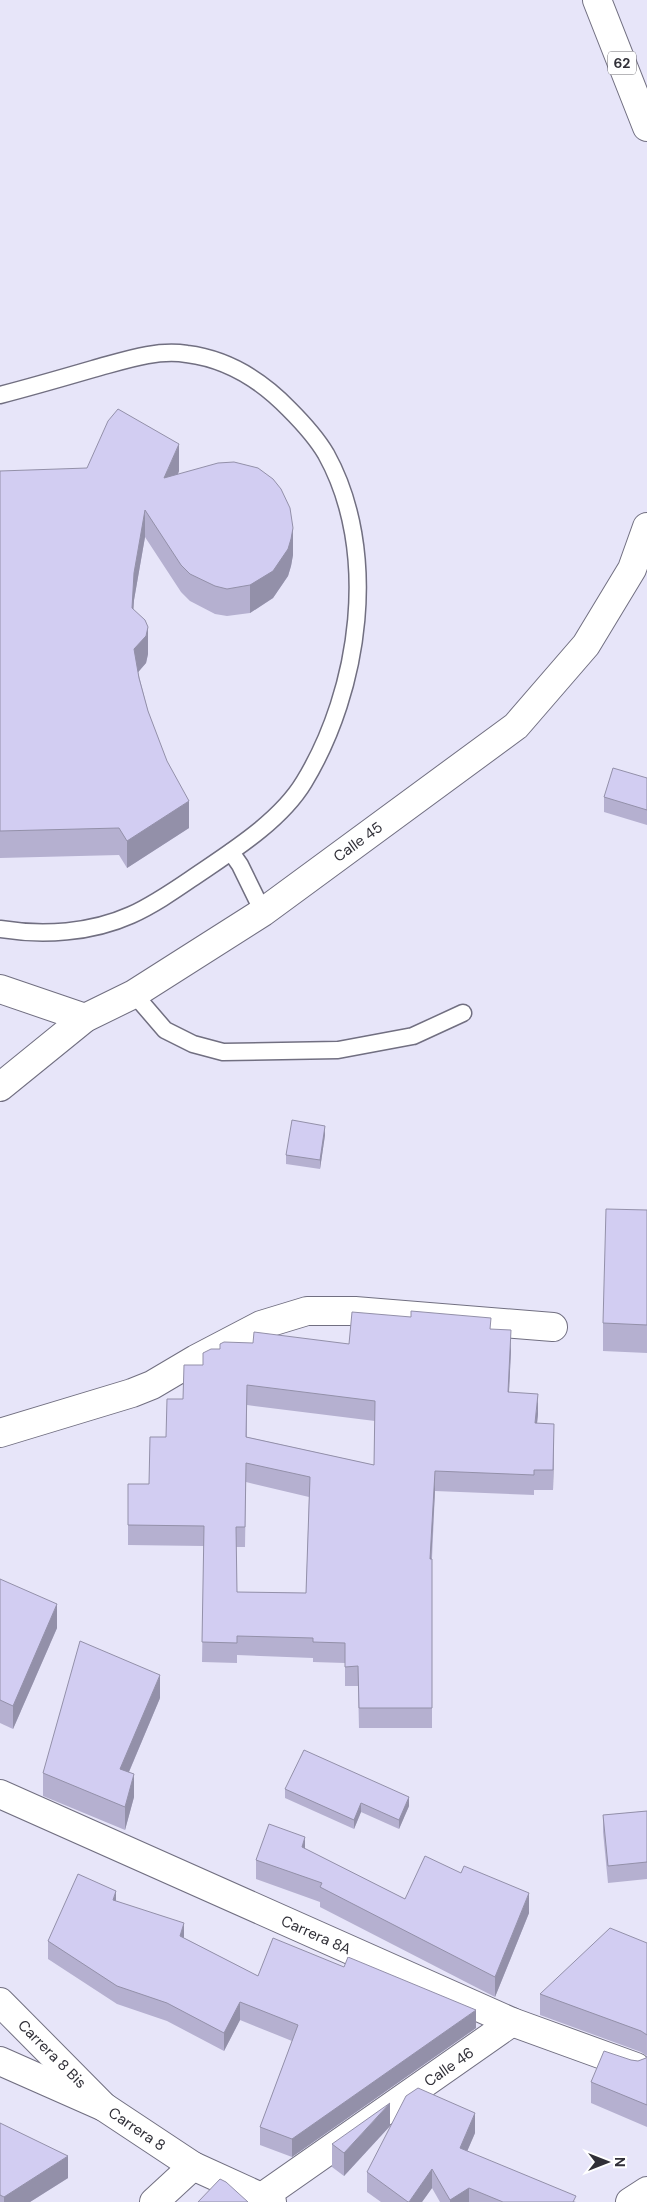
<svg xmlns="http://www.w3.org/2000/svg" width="647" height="2202" viewBox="0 0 647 2202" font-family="'DM Sans',sans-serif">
  <rect width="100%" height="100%" fill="#e7e5f9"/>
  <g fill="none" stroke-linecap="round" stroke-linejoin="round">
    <g stroke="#716f81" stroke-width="19">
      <g id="lane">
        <path d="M0,395C31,387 62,378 93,369C123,361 155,349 187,354C227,359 261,380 289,409C302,422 316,437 326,454C380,551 360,690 304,782C280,822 229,853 191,879C172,892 153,905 131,915C91,933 43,936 0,929"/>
        <path d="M231,852L240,865L263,912"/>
        <path d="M134,994L165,1030L193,1044L223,1052L338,1050L413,1036L463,1013"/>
      </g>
    </g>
    <g stroke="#716f81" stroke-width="30">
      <g id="street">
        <path d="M0,989L85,1018"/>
        <path d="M0,1433L132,1393L152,1385L196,1359L261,1325L307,1311H355L553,1327"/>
        <path d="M0,1794L512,2022L636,2067"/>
        <path d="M0,2061L104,2107"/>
        <path d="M262,2197L512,2022"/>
        <path d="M154,2202L193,2166"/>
        <path d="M630,2202L647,2191"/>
      </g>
    </g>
    <g stroke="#716f81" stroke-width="30">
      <g id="secondary">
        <path d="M0,1087L85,1018L134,994L263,912L516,726L586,645L632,569L647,527"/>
        <path d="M0,2002L104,2107L193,2166L272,2202"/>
      </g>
    </g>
    <g stroke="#716f81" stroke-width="30">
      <path id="primary" d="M597,0L647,127"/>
    </g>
    <use href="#lane" stroke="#fff" stroke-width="16"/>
    <use href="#street" stroke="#fff" stroke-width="28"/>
    <use href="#secondary" stroke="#fff" stroke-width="28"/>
    <use href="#primary" stroke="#fff" stroke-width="28"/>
  </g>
  <g fill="#b5b0d0" fill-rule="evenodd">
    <path d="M0,471H179L178,474L293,555L291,566L288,576L273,598L250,613L227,616L215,614L190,601L181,592L145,537L134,600L133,609L148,654L146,663L138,672L148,711L189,828L127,868L119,855L0,858Z"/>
    <path d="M647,778V825L604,812V797Z"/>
    <path d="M325,1135L320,1169L286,1164V1155Z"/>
    <path d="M647,1210V1353L603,1351V1323Z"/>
    <path d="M491,1329L511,1350L509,1392L538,1414L537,1423L554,1444L553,1490H534V1495L435,1491L432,1559V1728H359L358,1686H345V1663L313,1662V1658L237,1655V1663L202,1662L204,1546L128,1545V1484H149L166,1437L183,1399L203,1365L349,1344ZM247,1405L375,1421L374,1465L247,1437ZM246,1482L309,1497L306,1593L237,1592L236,1547H245Z"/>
    <path d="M0,1579L57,1628L13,1729L0,1723Z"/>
    <path d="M160,1698L129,1772L134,1797L125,1830L43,1796V1773Z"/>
    <path d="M285,1789L409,1806L399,1829L361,1812L354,1829L285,1798Z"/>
    <path d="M647,1811V1879L608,1883L603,1832V1815Z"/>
    <path d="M305,1849L405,1899L529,1913L495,1997L320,1907V1902L256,1879V1860Z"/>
    <path d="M116,1901L184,1938L258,1976L476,2028L292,2157L260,2145V2127L292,2041L240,2020L224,2051L167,2021L117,2004L48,1959V1941Z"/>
    <path d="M647,1943V2127L591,2103V2082L631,2060L638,2061L646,2058L647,2056L641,2052L540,2015V1994Z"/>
    <path d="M0,2123L68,2178L30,2202H0Z"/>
    <path d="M390,2126L344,2176L332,2167V2144Z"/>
    <path d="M475,2133L467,2151L576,2202H440L432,2188L422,2202H381L367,2192V2172Z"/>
  </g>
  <g fill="#9390a9">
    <path d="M179,444V471L164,505V478Z"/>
    <path d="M145,510V537L134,600L132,635V608L134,573Z"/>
    <path d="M293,528V555L291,566L288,576L273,598L250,613V585Z"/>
    <path d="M148,627V654L146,663L134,677V649Z"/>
    <path d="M189,801V828L127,868V841Z"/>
    <path d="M325,1126V1135L320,1169V1160Z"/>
    <path d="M511,1330V1350L508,1411V1392Z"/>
    <path d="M538,1394V1414L535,1442V1423Z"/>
    <path d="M554,1424V1444L553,1490V1470Z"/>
    <path d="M435,1471V1491L430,1579V1559Z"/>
    <path d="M57,1604V1628L13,1729V1706Z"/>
    <path d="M160,1675V1698L120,1793V1769Z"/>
    <path d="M134,1774V1797L125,1830V1807Z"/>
    <path d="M409,1797V1806L399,1829V1820Z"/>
    <path d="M361,1803V1812L354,1829V1820Z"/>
    <path d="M305,1837V1857L302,1847Z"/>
    <path d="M116,1891V1909L113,1900Z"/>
    <path d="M529,1893V1913L495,1997V1977Z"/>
    <path d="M184,1923V1941L180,1936Z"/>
    <path d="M240,2002V2020L224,2051V2033Z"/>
    <path d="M476,2010V2028L292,2157V2139Z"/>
    <path d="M390,2103V2126L344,2176V2153Z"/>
    <path d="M475,2113V2133L460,2168V2148Z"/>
    <path d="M68,2156V2178L30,2202H4V2197Z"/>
    <path d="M432,2169V2188L422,2202H409Z"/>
    <path d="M469,2188V2202H450V2200Z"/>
  </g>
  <g fill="#d2cdf2" stroke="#9390a9" fill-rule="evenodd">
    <path d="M118,409L179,444L164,478L218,463L234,462L258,468L273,479L281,489L290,508L293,528L291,539L288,549L273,571L250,585L227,589L215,586L190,574L181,565L145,510L134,573L132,608L145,620L148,627L146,636L134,649L139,678L148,711L167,761L189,801L127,841L119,828L0,831V471L87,468L108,421Z"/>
    <path d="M613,768L647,778V810L604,797Z"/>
    <path d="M292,1120L325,1126L320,1160L286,1155Z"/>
    <path d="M606,1209L647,1210V1325L603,1323Z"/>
    <path d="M411,1311L491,1318L490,1329L511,1330L508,1392L538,1394L535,1423L554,1424L553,1470H534V1475L435,1471L430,1559H432V1708H359L358,1666L345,1667V1643L313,1642V1638L237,1636V1643L202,1642L204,1526L128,1525V1484H149L150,1437H166L167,1399H183L184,1365H203V1353L211,1349H220V1344L224,1342L253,1343L254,1332L349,1344L352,1312L411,1317ZM247,1385L375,1401L374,1465L246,1437ZM246,1463L310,1477L306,1593L237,1592L236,1527H245Z"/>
    <path d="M0,1579L57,1604L13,1706L0,1700Z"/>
    <path d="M80,1641L160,1675L120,1769L134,1774L125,1807L43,1773Z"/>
    <path d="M304,1750L409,1797L399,1820L361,1803L354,1820L285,1789Z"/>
    <path d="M647,1811V1862L608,1866L603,1815Z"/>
    <path d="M269,1824L305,1837L302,1847L405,1899L425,1856L461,1873L464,1866L529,1893L495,1977L320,1887L322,1883L256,1860Z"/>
    <path d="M78,1874L116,1891L113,1900L184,1923L180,1936L258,1976L273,1938L344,1967L348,1957L476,2010L292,2139L260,2127L298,2025L240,2002L224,2033L167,2003L117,1986L48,1941Z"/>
    <path d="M610,1928L647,1943V2035L641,2031L540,1994Z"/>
    <path d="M604,2051L631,2060L638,2061L646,2058L647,2056V2105L591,2082Z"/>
    <path d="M418,2088L475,2113L460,2148L576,2196L573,2202H503L469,2188L450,2200L432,2169L409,2202H408L367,2172L406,2096Z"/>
    <path d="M390,2103L344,2153L332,2144Z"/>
    <path d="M0,2123L68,2156L4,2197L0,2195Z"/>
    <path d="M220,2179L226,2182L248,2202H198Z"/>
  </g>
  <g text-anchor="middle" stroke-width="5" stroke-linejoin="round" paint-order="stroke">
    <rect fill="#fff" stroke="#6e6d73" stroke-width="1" x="608" y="51.5" width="28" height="23" rx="4"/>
    <g font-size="14" font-weight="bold" fill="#302f37">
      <text x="622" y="68">62</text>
    </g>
    <g font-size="15" fill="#302f37" stroke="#fff">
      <text transform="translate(358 842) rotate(-36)" y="5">Calle 45</text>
      <text transform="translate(316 1935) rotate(24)" y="5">Carrera 8A</text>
      <text transform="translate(52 2054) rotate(45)" y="5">Carrera 8 Bis</text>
      <text transform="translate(449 2067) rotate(-35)" y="5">Calle 46</text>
      <text transform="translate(137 2129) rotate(34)" y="5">Carrera 8</text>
    </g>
  </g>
  <g transform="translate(607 2162) rotate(90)" stroke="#ffffff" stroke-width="4" paint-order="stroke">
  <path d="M0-4L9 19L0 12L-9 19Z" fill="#302f37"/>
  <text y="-8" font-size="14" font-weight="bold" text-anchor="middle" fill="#302f37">N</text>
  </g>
</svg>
